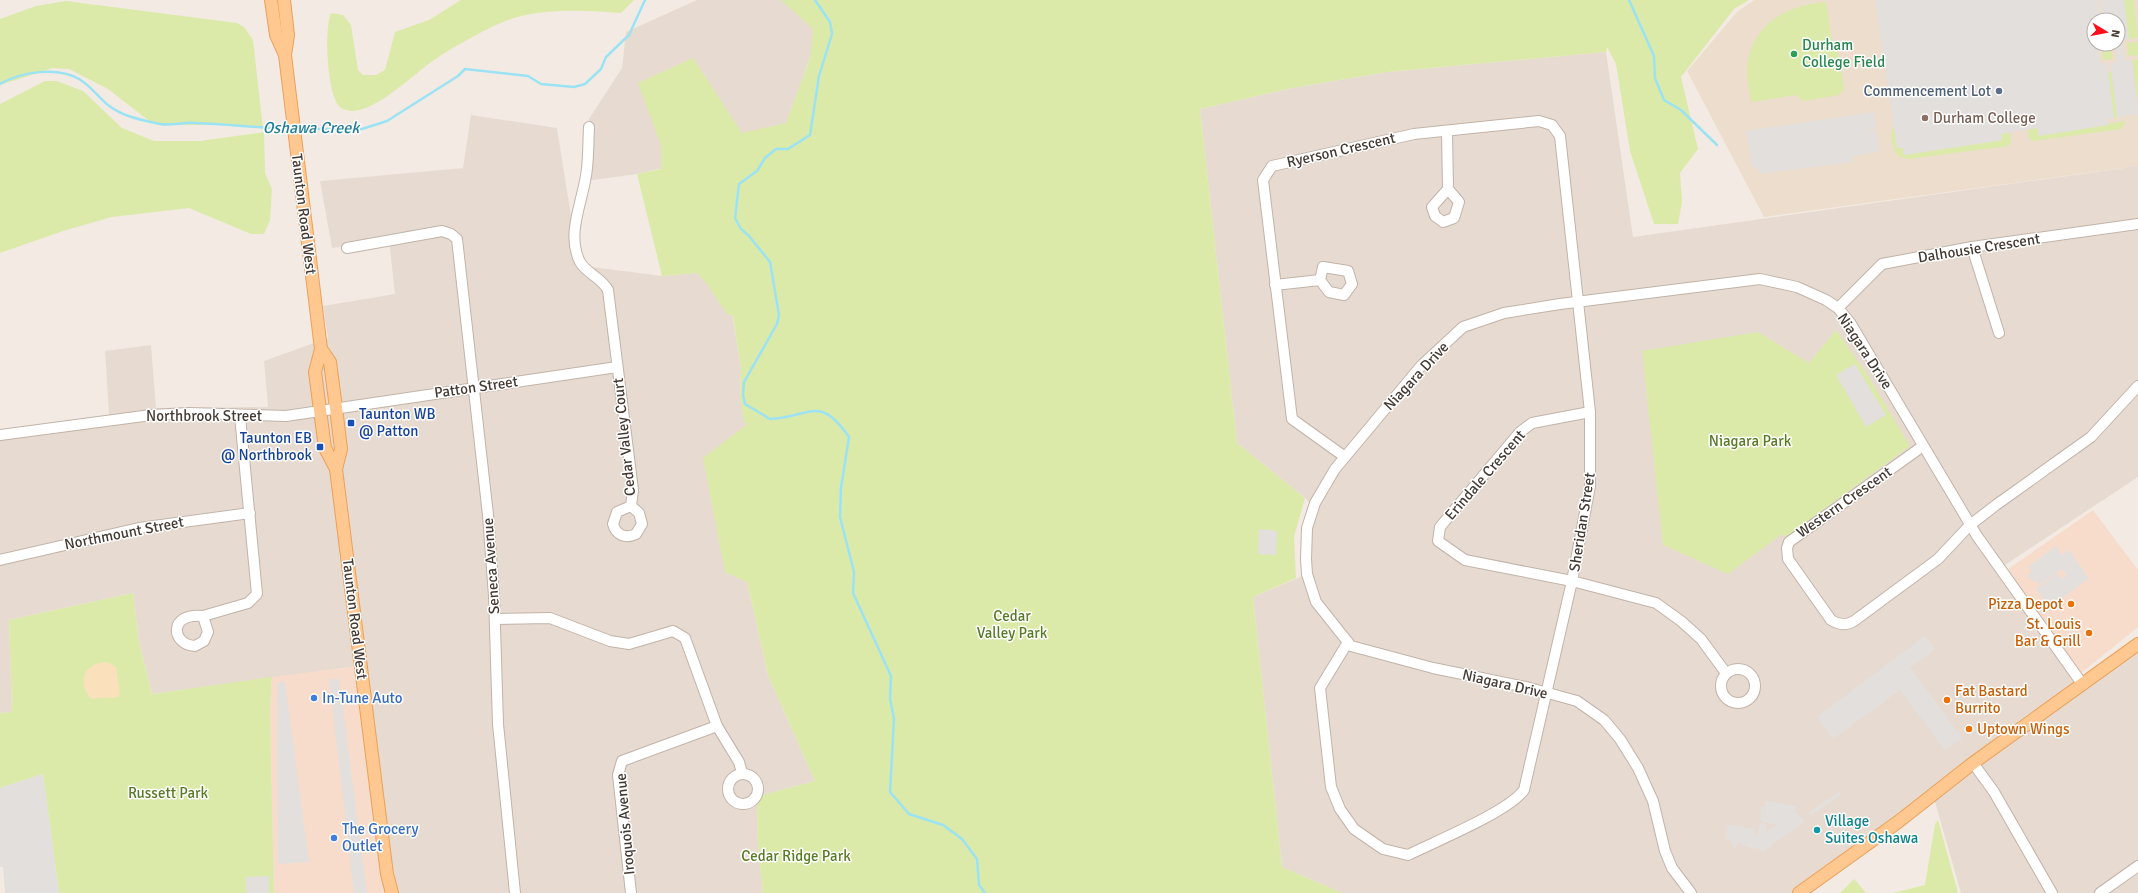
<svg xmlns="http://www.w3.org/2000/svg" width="2138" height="893" viewBox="0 0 2138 893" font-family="Signika,sans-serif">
  <rect width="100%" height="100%" fill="#f3ebe3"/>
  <g fill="#e7dbd1">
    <path d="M697,0H789L820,30L780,141L637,174L586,181L575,237L584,266L662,276L725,270L741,368L740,396L776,422L747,582L768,675L815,781L762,795L757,802L758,848L763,891L761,893H390L359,666L152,694L139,642L133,593L9,620L12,712L0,713V430L109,415L105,351L151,345L156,408L268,407L264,361L328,338L323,306L395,294L389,240L332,248L320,181L463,168L471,115L557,128L574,235L589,119L622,68L626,32Z"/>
    <path d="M1606,52L1633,237L2138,166V477L1999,569L2083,685L2138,644V893H1961L1933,795L1799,893H1342L1282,867L1253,597L1307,574L1314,507L1305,498L1237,443L1200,109L1292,88L1387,72Z"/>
  </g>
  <g fill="#f7dccc">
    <path d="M2093,510L2138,570V627L2080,674L2008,569Z"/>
    <path d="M359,666L395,893H274L270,707L272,677Z"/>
  </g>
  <path fill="#edddcc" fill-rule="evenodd" d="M1754,0H2138V166L1764,217L1687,71L1737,12ZM2094,20H2118V44H2094Z"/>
  <g fill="#dbeaa9">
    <path d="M461,0H634L621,13C582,10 532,7 496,25C477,34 446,51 430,63C412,76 375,112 351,111C346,110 341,109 338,105C327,89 324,30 331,13L343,15L351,25L358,70L363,75H376L385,70L395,32L429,20Z"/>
    <path d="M781,0H1749L1734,9L1681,77L1698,149L1680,173L1682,202L1678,224H1654L1630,151L1616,64L1607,47L1606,52L1387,72L1292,88L1200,109L1237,443L1305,498L1294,537L1296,578L1253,597L1282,867L1342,893H761L763,891L758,848L757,802L762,795L815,781L768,675L747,582L725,572L703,458L749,423H744L740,396L741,369L733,316L727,314L707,284L697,273L662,276L637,174L661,169V145L638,83L693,58L742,133L786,123L810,58L813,29Z"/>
    <path d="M2124,0H2134L2138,37L2129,39Z"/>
    <path d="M66,1L237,23L244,27L253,40L263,129L249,125H165L148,120L108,89L69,69L53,68L0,85V19L36,6Z"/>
    <path d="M1826,2L1833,48L1838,52L1844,89L1839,95L1804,101L1796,95L1752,102C1734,44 1769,6 1826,2Z"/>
    <path d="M2138,42V55L2129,56L2127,43Z"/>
    <path d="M2111,46L2113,59L2103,60L2102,47Z"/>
    <path d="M2138,59V101L2132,60Z"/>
    <path d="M2108,72H2112L2117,117L2114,118Z"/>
    <path d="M45,81H57L83,91L122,128L154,141H200L264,132L265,173L272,189L270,220L264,234H251L189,208L112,217L63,231L0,253V104Z"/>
    <path d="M2025,111L2030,129L2037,128L2039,136L2125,121V123L2121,129L2034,141L2029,138Z"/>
    <path d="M2008,118L2011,141L2009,146L1908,159L1900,157C1893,152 1888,133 1894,126L1897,148L1903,147L1904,155L2002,140L2001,134L2008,133Z"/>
    <path d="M1836,330L1865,371L1910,446L1786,537L1782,534L1728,574L1663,545L1642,351L1758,332L1809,363Z"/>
    <path d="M133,593L139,642L152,694L272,677L270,707L274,893H59L43,774L0,788V713L12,712L9,620Z"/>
    <path d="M1938,820L1958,893H1893L1925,885L1935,824Z"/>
    <path d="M1854,879L1866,893H1840Z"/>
  </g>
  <path fill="#fbe0bc" d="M107,662L116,667L120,694L118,697L92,699C83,692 82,681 86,671L95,664Z"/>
  <g fill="#e3dfdc">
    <path d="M1875,0H2098L2100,20H2094V44H2098L2100,64L2107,63L2114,118L2107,119L2108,125L2039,136L2037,128L2001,134L2002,140L1904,155L1903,148H1897Z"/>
    <path d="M2100,0H2124L2129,39L2122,40L2125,61L2132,60L2138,114L2117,117L2110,63L2117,62L2115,44H2118V20H2103Z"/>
    <path d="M1874,112L1876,128L1870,129V131L1876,130L1879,151L1852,157L1853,162L1759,174L1758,168L1752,167L1746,131Z"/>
    <path d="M1855,364L1886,415L1866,427L1836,375Z"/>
    <path d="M1259,529L1277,531L1276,555L1258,554Z"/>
    <path d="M2056,546L2062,555L2069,550L2089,578L2050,608L2036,589L2058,573L2062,579L2067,576L2062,569L2039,585L2036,580L2033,582L2027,575L2032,571L2028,567Z"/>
    <path d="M1925,636L1935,649L1910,668L1962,738L1945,750L1900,690L1833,739L1817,717Z"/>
    <path d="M329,679H339L367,893H354Z"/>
    <path d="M285,681L309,862L278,864L277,683Z"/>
    <path d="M43,774L59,893H5L3,867H0V788Z"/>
    <path d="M1839,792L1841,795L1810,816L1808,813Z"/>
    <path d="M1766,801L1796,806L1795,812L1805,821L1762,852L1759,849L1747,847L1738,842L1736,848L1733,847L1730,839L1726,838L1728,824L1755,829L1754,834L1757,835L1760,823L1767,824L1766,830L1768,831L1777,825L1761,821V806L1765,807Z"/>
    <path d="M269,876V893H246V877Z"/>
  </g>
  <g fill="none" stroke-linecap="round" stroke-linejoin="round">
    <g stroke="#9be3f4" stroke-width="2.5">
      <path d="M815,0L830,22L832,34L819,76L810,135L788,149H776L765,158L757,171L739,184L735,218L741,229L749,236L770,262L779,315L777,324L744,382L743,395L745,404L770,419C811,417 819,394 849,437L841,488L840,517L854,572L853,593L891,676L890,699L894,719L890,792L909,814L943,825L962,839L977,859L979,885L985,893"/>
      <path d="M1629,0L1654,56L1655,78L1664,100L1681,110L1717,145"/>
      <path d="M0,84C21,72 57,66 79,79C91,86 98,97 108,105C123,117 142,120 160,124C171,126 184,122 196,123C227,124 259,128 290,129"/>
      <path d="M297,129H362L387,121L458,76L465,69L528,76L541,84L574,87L585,84L601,69L606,57L629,35L645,0"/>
    </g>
    <g stroke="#c2b3a8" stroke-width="12">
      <g id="minor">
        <path d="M589,127C588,144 589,164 585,181C580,208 567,236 580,262C586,273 602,278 608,290L633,490L631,506L617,512L613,524C616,535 625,539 636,534L642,524L639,513L631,506"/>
        <path d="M1447,132L1448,189L1459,202L1454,218L1443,222L1435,216L1432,207L1448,189"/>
        <path d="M1972,247L1999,333"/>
        <path d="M347,248L442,231L451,234L457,239L488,515L494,596L498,724L515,893"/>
        <path d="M1275,285L1320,280L1323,267L1348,271L1352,284L1344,295L1329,292L1320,280"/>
        <path d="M1838,308L1882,264L1972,247L2138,224"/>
        <path d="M1590,412L1532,423L1520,432L1440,527L1438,541L1465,560L1572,581L1656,603L1681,621L1701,639L1726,673"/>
        <path d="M0,435L151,415L189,413L286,416L617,367"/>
        <path d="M1923,446L1789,542L1787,548L1788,559L1831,620C1839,625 1846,626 1854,621L1938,559L1970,525L1996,505L2091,437L2138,386"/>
        <path d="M1345,457L1292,419L1263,180L1272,166L1414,134L1539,121L1552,125L1560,136L1590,412V486L1572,581L1524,790C1508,812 1436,841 1408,855L1383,849L1354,829L1340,809L1331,787L1320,688L1348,642"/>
        <path d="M0,560L139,528L250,513"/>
        <path d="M203,616C168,612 171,645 195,646L204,641L208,632L203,616L248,603L257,594L240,416"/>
        <path d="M495,619L550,618L610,641L629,644L673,631L685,638L717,726L739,762L742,773"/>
        <circle cx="1738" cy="686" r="17"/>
        <path d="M1973,763L1994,792L2052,893"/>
        <circle cx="743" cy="789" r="15"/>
        <path d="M631,893L618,775L622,761L717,726"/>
        <path d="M1691,893L1672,868L1665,851L1653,801L1638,768L1620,739L1604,720L1577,701L1526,687L1433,668L1351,646L1316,602L1307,574L1306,559L1307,528L1315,503L1335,469L1421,366L1463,327L1504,313L1560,304L1760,279L1797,287L1826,300L1838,308L1851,324L1977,536L2083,685"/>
        <path d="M2100,893L2138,866"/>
      </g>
    </g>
    <g stroke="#eba059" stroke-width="14">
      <g id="major">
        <path d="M271,0L276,35L285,55"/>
        <path d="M284,0L288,35L285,55L321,349L315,372L325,448L336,469"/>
        <path d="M321,349L330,362L336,408L341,449L336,469L387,874L392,893"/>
        <path d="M1799,893L1898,822L1973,763L2138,644"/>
      </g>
    </g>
    <use href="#minor" stroke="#fff" stroke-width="10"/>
    <use href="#major" stroke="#ffc890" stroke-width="12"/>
  </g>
  <circle fill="#2e9e5b" stroke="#fff" stroke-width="1.5" cx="1794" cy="54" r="4"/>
  <circle fill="#5c6f8a" stroke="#fff" stroke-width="1.5" cx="1999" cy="91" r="4"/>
  <circle fill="#8d6e63" stroke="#fff" stroke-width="1.5" cx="1925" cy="118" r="4"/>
  <g fill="#1a4fb4" stroke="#fff" stroke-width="1.5">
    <rect x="347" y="419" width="8" height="8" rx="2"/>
    <rect x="316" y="443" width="8" height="8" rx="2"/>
  </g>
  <g fill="#e8710a" stroke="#fff" stroke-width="1.5">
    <circle cx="2071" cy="604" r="4"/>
    <circle cx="2089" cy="633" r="4"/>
    <circle cx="1947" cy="700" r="4"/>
    <circle cx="1969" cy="729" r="4"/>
  </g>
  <g fill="#3f7fe0" stroke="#fff" stroke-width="1.5">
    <circle cx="314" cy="698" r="4"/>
    <circle cx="334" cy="838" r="4"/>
  </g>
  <circle fill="#0f9aa8" stroke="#fff" stroke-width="1.5" cx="1817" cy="830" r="4"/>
  <g text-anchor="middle" stroke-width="3" stroke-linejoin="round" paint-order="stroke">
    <g font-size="15" fill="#27864d" stroke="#fff" text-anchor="start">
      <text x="1802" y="50">Durham<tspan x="1802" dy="17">College Field</tspan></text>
    </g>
    <g font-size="15" fill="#4e5e75" stroke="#fff" text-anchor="end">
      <text x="1991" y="96">Commencement Lot</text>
    </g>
    <g font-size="15" fill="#785e54" stroke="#fff" text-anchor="start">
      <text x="1933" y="123">Durham College</text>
    </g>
    <g font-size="15" fill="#453a33" stroke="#fff">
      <text transform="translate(1341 150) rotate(-13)" y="5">Ryerson Crescent</text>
      <text transform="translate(304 214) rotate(83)" y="5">Taunton Road West</text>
      <text transform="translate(1979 248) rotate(-9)" y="5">Dalhousie Crescent</text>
      <text transform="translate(1865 351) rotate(57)" y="5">Niagara Drive</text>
      <text transform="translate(1416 376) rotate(-47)" y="5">Niagara Drive</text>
      <text transform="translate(476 387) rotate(-8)" y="5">Patton Street</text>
      <text x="204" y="421">Northbrook Street</text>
      <text transform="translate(624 437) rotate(-96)" y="5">Cedar Valley Court</text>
      <text transform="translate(1485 475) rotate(-49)" y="5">Erindale Crescent</text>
      <text transform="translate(1844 502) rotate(-35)" y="5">Western Crescent</text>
      <text transform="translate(1582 522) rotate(-81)" y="5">Sheridan Street</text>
      <text transform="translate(124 533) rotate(-11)" y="5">Northmount Street</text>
      <text transform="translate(491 566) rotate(-94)" y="5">Seneca Avenue</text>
      <text transform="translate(355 619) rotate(83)" y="5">Taunton Road West</text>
      <text transform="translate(1505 684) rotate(13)" y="5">Niagara Drive</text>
      <text transform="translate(625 824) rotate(-95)" y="5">Iroquois Avenue</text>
    </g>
    <g font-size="15" fill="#164399" stroke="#fff" text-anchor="start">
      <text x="359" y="419">Taunton WB<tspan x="359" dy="17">@ Patton</tspan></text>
      <text x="312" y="443" text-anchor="end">Taunton EB<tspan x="312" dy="17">@ Northbrook</tspan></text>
    </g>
    <g font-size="15" fill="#577a23" stroke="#fff">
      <text x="1750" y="446">Niagara Park</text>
      <text x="1012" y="621">Cedar<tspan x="1012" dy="17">Valley Park</tspan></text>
      <text x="168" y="798">Russett Park</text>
      <text x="796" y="861">Cedar Ridge Park</text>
    </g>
    <g font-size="15" fill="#c56008" stroke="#fff" text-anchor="end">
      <text x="2063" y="609">Pizza Depot</text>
      <text x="2081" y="629">St. Louis<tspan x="2081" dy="17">Bar &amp; Grill</tspan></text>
      <text x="1955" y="696" text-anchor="start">Fat Bastard<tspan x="1955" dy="17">Burrito</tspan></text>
      <text x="1977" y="734" text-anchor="start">Uptown Wings</text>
    </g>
    <g font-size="15" fill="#366cbe" stroke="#fff" text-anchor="start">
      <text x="322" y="703">In-Tune Auto</text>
      <text x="342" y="834">The Grocery<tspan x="342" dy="17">Outlet</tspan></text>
    </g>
    <g font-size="15" fill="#0d838f" stroke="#fff" text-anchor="start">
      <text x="1825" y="826">Village<tspan x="1825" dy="17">Suites Oshawa</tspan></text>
    </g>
    <g font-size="16" font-style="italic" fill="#227e96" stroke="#fff">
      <text x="311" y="133">Oshawa Creek</text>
    </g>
  </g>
  <g transform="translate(2106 32) rotate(100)"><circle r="19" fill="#ffffff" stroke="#b5b0ad"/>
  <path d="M0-3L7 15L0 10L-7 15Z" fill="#ff0e1d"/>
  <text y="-6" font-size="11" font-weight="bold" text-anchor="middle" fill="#453a33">N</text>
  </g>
</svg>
